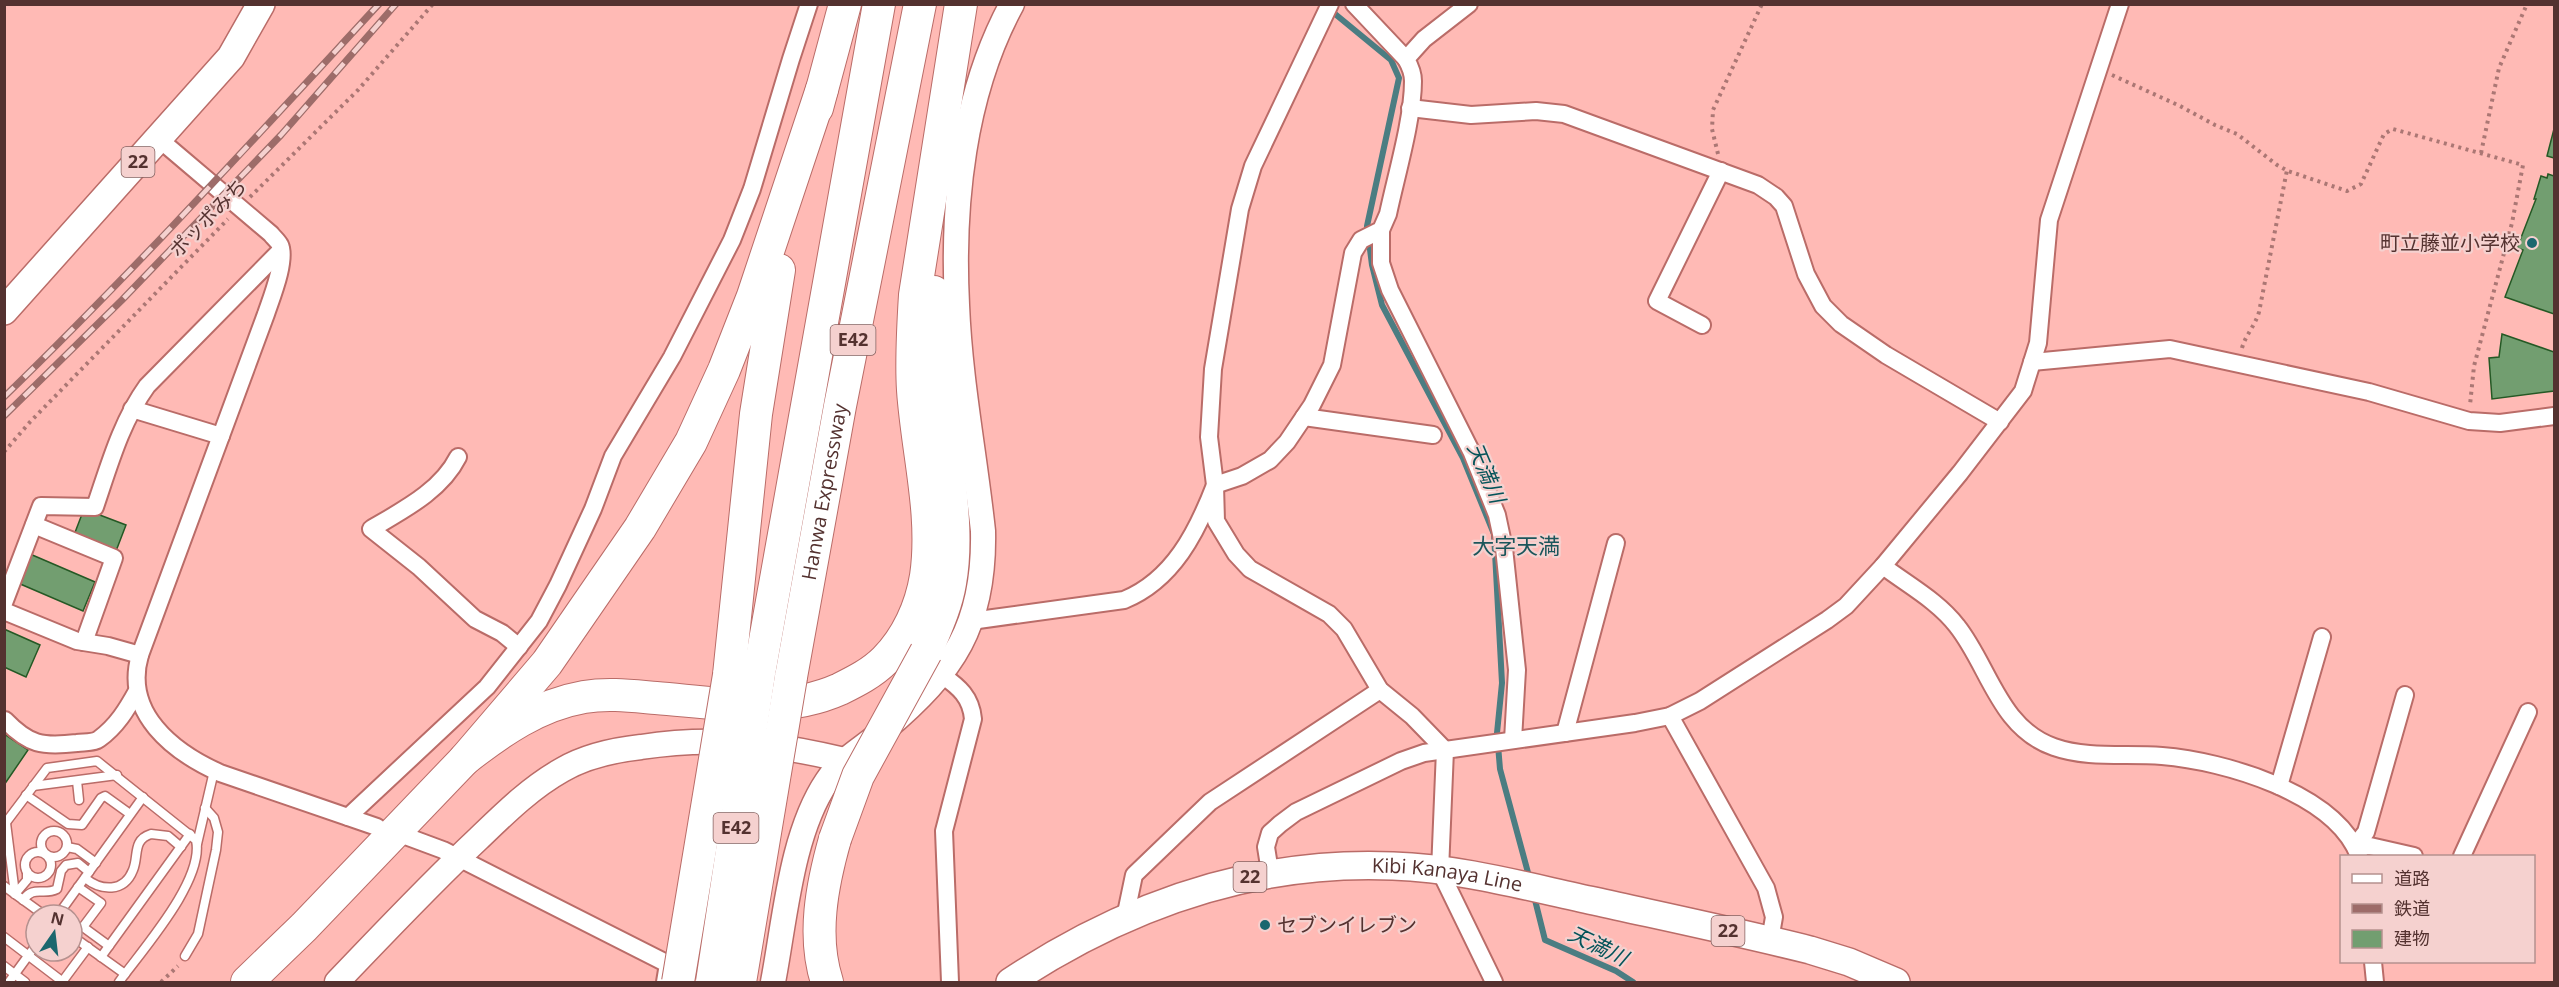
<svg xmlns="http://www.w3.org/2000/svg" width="2559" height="987" viewBox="0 0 2559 987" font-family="'Open Sans','Noto Sans JP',sans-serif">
  <rect width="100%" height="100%" fill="#ffbab5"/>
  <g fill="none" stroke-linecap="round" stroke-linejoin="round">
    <g stroke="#4b7d82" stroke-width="6">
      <path d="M1329,9L1391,60L1399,78L1367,226L1372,265L1382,305L1463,458L1494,534L1502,683L1497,733L1500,769L1530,880"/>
      <path d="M1534,896L1545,940L1616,971L1633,982"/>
    </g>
  </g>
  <g fill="#729e70" stroke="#255925" stroke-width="1.5">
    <path d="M2554,129V158L2547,156Z"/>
    <path d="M2548,174L2554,176V314L2505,297L2523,250L2517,248L2536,199H2534L2541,176L2547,178Z"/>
    <path d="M2502,334L2554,352V391L2492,399L2489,358L2499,357Z"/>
    <path d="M84,509L126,525L116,551L74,535Z"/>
    <path d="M30,554L95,582L83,611L18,583Z"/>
    <path d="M4,629L40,645L26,677L4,667Z"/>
    <path d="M4,734L28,750L4,785Z"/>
  </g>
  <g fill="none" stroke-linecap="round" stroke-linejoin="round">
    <g stroke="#ba6c68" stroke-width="11">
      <g id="lane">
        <path d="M77,781L79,800"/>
        <path d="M33,786L117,775"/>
        <path d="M26,795L68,824L82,825L101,798L105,796L130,814"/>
        <path d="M6,823L15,894"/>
        <path d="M4,825L47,768L97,761L196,840C205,880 142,950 119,982"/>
        <circle cx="54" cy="844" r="13"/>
        <path d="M197,844L214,771"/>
        <path d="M67,847L77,849L96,863"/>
        <circle cx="38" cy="865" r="13"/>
        <path d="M85,878C101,891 124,893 133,870C139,856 132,840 151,834L168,836L181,847"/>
        <path d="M4,886L44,915"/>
        <path d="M78,887L101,903L83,927L109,946"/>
        <path d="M15,894L27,880V872"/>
        <path d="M23,900C34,885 43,896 57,889L61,871L66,865L78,863L89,872"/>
        <path d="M58,915L143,797"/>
        <path d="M72,936L125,974"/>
        <path d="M4,937L63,982"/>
        <path d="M185,956L198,934L216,850L218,832L214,818L205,808"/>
        <path d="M101,957L190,834"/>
        <path d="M4,966L25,982"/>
        <path d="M9,982L36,945"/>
        <path d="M62,982L88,947"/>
      </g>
    </g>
    <g stroke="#ba6c68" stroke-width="20">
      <g id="street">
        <path d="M1330,4L1253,166L1240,209L1213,369L1209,437L1215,485L1216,521L1236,554L1250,569L1329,614L1344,629L1380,690L1412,716L1445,750L1440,871L1494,982"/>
        <path d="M1354,4L1406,59"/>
        <path d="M1410,108L1471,115L1536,111L1564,114L1758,185L1776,197L1784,206L1806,274L1823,306L1841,324L1886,355L2000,422"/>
        <path d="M159,139L271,234C273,237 278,241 280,245C287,260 271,299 266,314L140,655C123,713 173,752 220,773L377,827"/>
        <path d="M1381,230V263L1390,290L1472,453L1497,515L1504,548L1517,670L1513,740"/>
        <path d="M1702,325L1657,301L1721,171"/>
        <path d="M2032,362L2170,349L2369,392L2469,421L2500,423L2554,416"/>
        <path d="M132,409L221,436"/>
        <path d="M1304,417L1433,435"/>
        <path d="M458,457C441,491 403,510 371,529L419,567L475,619L502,633L519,647"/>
        <path d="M34,525L114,558L84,642"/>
        <path d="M1883,566C1908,585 1938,601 1957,626C1989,666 1999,728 2054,747C2088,759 2127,753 2162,756C2224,761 2335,793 2359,856"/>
        <path d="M4,603L41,506L95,507C109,466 121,422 147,386L281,250"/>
        <path d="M4,611L77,641L108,646L140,655"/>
        <path d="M971,621L1124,600C1173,580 1197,532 1215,485L1242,476L1270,460L1287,442L1312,405L1332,365L1353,253L1361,240L1381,230L1388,214C1396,176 1413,119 1413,81C1413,73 1410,66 1406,59L1424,39L1469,4"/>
        <path d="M942,675C959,687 971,697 973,719L944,831L950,982"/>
        <path d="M1670,716L1766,888L1774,917L1770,940"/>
        <path d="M5,720C29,745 42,747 77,743C84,742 94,743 99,739C117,726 127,709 137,691"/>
        <path d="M1565,733L1616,543"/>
        <path d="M2279,786L2322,637"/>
        <path d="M348,817L487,687L539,621L558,585L593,509L613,456L672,357L732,240L752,189L791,59L809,4"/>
        <path d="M408,837L443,850L668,964L665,982"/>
        <path d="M2355,846L2366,832L2405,695"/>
        <path d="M2355,846H2370L2414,856"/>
        <path d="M2462,856L2528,712"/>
        <path d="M1270,872L1266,847L1270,833L1280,824L1296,812L1401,761L1424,753L1635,723L1670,716L1700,701L1827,620L1846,606L1883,566L1960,473L2023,391L2038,343L2049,220L2120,4"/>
        <path d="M1125,918L1134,875L1210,802L1380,690"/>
        <path d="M2373,962L2375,982"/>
      </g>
    </g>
    <g stroke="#ba6c68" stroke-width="27">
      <g id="secondary">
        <path d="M337,982C383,934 429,885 478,839C504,814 530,788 562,770C586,756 614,750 641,747C713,736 773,743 844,760"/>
        <path d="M773,982C785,920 791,834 827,781C842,758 864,748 884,730C954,671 985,625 983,531C975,456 960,381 957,305C952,205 963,94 1012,4"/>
      </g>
    </g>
    <g stroke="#ba6c68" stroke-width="30">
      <g id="primary">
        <path d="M4,311L231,57L261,4"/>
        <path id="s1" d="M1010,982C1126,905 1252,860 1393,866C1460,868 1528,887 1594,901C1666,917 1738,932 1810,950L1849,962L1896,982"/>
      </g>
    </g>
    <g stroke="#ba6c68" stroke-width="34">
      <g id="highway">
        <path d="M817,108L845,4"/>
        <path d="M926,652C935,630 946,607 950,583C957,544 952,504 948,465C942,407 934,350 934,292"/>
        <path d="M759,674L879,4"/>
        <path d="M729,675L756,414L779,270"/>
        <path id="s2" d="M791,677L840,406L920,4"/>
        <path d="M465,759C501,731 538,705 584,697C608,693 632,696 656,698C718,703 782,715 840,689C856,681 872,673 885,660C907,638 921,607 926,576C935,514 917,451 913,390C911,359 913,327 915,295L961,4"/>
        <path d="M247,982L304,927L465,759L547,663L640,528L691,442L724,370L753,296L822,89"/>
        <path d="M827,982C812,936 822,885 835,839"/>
      </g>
    </g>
    <g stroke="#ab7774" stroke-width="4" stroke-dasharray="3 4.5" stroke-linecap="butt">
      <path d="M2112,75L2180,106L2215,125L2237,134L2277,165L2288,171L2347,191L2361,184L2384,134L2393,129L2523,165L2512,223L2474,366L2470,405"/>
      <path d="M2481,153L2499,68L2527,4"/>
      <path d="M1718,154L1712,129L1713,110L1762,4"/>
      <path d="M250,197L358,90L433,4"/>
      <path d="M2242,348C2246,334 2255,326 2259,312L2287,170"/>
      <path d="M4,452L30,422L228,219"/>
      <path d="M161,982L178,966"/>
    </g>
    <use href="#lane" stroke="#fff" stroke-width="8"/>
    <use href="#street" stroke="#fff" stroke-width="16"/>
    <use href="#secondary" stroke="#fff" stroke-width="24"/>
    <use href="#primary" stroke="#fff" stroke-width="27"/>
    <use href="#highway" stroke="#fff" stroke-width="32"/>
    <g stroke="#9d6c69" stroke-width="7">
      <g id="rail">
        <path d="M4,397C134,271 256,137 379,4"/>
        <path d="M4,416L122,300L281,135L396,4"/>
      </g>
    </g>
    <use href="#rail" stroke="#f5d1cf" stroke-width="4.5" stroke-dasharray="14" stroke-linecap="butt"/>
    <g stroke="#ba6c68" stroke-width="34" stroke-linecap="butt">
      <g id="highway-bridge">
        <path d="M835,839L858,776L926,652"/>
        <path d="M678,982L729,675"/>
        <path d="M712,982L759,674"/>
        <path d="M740,982L791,677"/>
      </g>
    </g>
    <use href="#highway-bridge" stroke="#fff" stroke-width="32"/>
  </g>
  <g fill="#1b676e" stroke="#f5d1cf" stroke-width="2">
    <circle cx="2532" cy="243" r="6"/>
    <circle cx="1265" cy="925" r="6"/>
  </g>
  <g text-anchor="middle" stroke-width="4.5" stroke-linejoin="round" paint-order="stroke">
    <g fill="#f5d1cf" stroke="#846260" stroke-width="1.5">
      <rect x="121.5" y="147" width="33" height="30" rx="4.5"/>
      <rect x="830.5" y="325" width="45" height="30" rx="4.5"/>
      <rect x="713.5" y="813" width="45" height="30" rx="4.5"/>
      <rect x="1233.5" y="862" width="33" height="30" rx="4.5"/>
      <rect x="1711.5" y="916" width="33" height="30" rx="4.5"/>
    </g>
    <g font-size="18" font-weight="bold" fill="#543230">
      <text x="138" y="168">22</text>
      <text x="853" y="346">E42</text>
      <text x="736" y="834">E42</text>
      <text x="1250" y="883">22</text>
      <text x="1728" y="937">22</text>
    </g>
    <g font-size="20" fill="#543230" stroke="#f5d1cf">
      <text transform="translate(208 218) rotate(-46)" y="7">ポッポみち</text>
      <text dy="7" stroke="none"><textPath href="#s2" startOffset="188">Hanwa Expressway</textPath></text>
      <text dy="7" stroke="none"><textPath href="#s1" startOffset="462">Kibi Kanaya Line</textPath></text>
    </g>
    <g font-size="20" fill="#543230" stroke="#f5d1cf" text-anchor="end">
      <text x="2520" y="250">町立藤並小学校</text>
      <text x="1277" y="932" text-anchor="start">セブンイレブン</text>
    </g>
    <g font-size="21" font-style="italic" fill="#05545a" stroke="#f5d1cf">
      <text transform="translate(1486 473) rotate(67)" y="7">天満川</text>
      <text transform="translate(1598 946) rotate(26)" y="7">天満川</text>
    </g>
    <g font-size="22" fill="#1b565b" stroke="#f5d1cf">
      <text x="1516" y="554">大字天満</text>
    </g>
  </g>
  <rect width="2559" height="987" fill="none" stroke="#543230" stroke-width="12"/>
  <rect x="2340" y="855" width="195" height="108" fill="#f5d1cf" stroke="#b5918f" stroke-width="1.5"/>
  <rect x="2352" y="874" width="30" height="9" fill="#ffffff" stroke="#b5918f" stroke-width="1.5"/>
  <text x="2394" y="885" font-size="18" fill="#543230">道路</text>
  <rect x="2352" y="904" width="30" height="9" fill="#9d6c69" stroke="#b5918f" stroke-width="1.5"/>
  <text x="2394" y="915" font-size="18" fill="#543230">鉄道</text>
  <rect x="2352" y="930" width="30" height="18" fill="#729e70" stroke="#b5918f" stroke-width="1.5"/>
  <text x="2394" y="945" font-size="18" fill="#543230">建物</text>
  <g transform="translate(54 933) rotate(14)"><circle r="28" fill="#f5d1cf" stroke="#b5918f" stroke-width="1.5"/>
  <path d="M0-4.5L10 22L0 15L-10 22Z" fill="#1b676e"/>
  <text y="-9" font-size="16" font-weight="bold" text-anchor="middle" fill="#543230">N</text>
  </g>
</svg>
